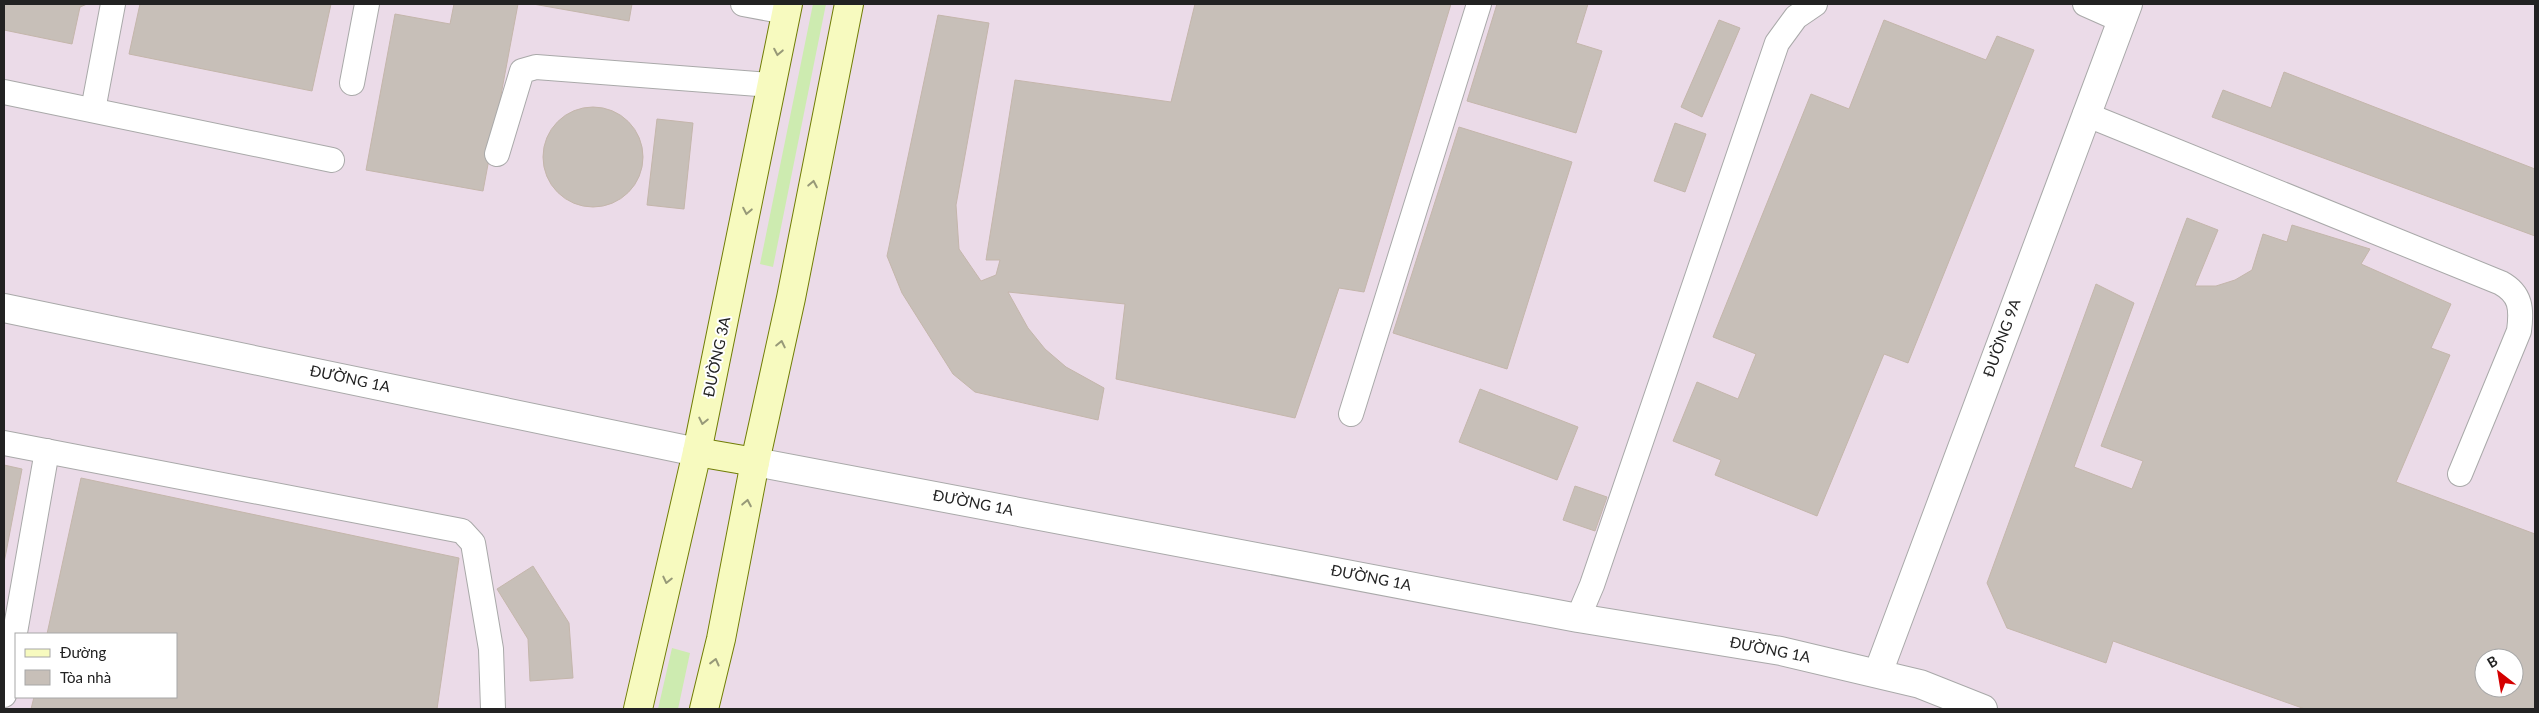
<svg xmlns="http://www.w3.org/2000/svg" width="2539" height="713" viewBox="0 0 2539 713" font-family="Lato,sans-serif">
  <rect width="100%" height="100%" fill="#f2efe9"/>
  <path fill="#ebdbe8" fill-rule="evenodd" d="M4,4H2535V709H4ZM16,634H176V697H16ZM2484,658H2514V688H2484Z"/>
  <g fill="#cdebb0">
    <path d="M813,4H826L773,267L760,264Z"/>
    <path d="M672,648L690,653L678,709H658Z"/>
  </g>
  <g fill="#c7bfb8" stroke="#c4b6ab" fill-rule="evenodd">
    <path d="M4,4H87L80,7L72,44L4,30Z"/>
    <path d="M140,4H331L312,91L129,54Z"/>
    <path d="M454,4H518L483,191L366,170L395,14L450,24Z"/>
    <path d="M533,4H632L629,21Z"/>
    <path d="M1195,4H1451L1364,292L1339,288L1295,418L1116,379L1125,304L1008,292L1028,328L1045,349L1066,367L1104,388L1098,420L975,392L953,374L902,293L887,256L938,15L989,23L956,205L959,249L981,281L996,275L1000,260H986L1015,80L1171,102Z"/>
    <path d="M1497,4H1588L1576,43L1602,51L1576,133L1467,101Z"/>
    <path d="M1719,20L1740,28L1702,117L1681,107Z"/>
    <path d="M1884,20L1986,60L1997,36L2034,50L1908,363L1884,354L1817,516L1715,475L1721,460L1673,441L1697,382L1738,399L1756,354L1713,337L1811,94L1849,109Z"/>
    <path d="M2284,72L2535,169V236L2212,117L2223,90L2271,108Z"/>
    <circle cx="593" cy="157" r="50"/>
    <path d="M657,119L693,123L684,209L647,205Z"/>
    <path d="M1675,123L1706,134L1685,192L1654,181Z"/>
    <path d="M1459,127L1572,162L1507,369L1393,333Z"/>
    <path d="M2187,218L2218,230L2195,286H2216L2235,280L2252,270L2263,234L2287,242L2292,225L2370,249L2361,264L2451,304L2431,348L2450,355L2396,482L2535,534V709H2305L2113,641L2106,663L2007,628L1987,583L2096,284L2134,303L2074,467L2132,489L2143,461L2101,446ZM2484,658H2514V688H2484Z"/>
    <path d="M1480,389L1578,427L1557,480L1459,442Z"/>
    <path d="M4,465L22,469L4,563Z"/>
    <path d="M81,478L459,558L437,709H31L34,697H176V634H47Z"/>
    <path d="M1575,486L1607,497L1595,531L1563,520Z"/>
    <path d="M533,566L569,623L573,678L530,681L528,639L497,589Z"/>
  </g>
  <g fill="none" stroke-linecap="round" stroke-linejoin="round">
    <g stroke="#a9a9a9" stroke-width="26">
      <g id="lane">
        <path d="M743,4L786,12"/>
        <path d="M2085,4L2121,20"/>
        <path d="M352,83L367,4"/>
        <path d="M4,92L332,160"/>
        <path d="M93,110L113,4"/>
        <path d="M2085,114L2501,283C2521,294 2522,309 2519,331L2460,474"/>
        <path d="M497,154L522,71L536,67L771,85"/>
        <path d="M1351,414L1479,4"/>
        <path d="M4,443L462,531L473,543L491,649L493,709"/>
        <path d="M1578,618L1592,585L1777,43L1796,17L1815,4"/>
        <path d="M4,695L47,451"/>
      </g>
    </g>
    <g stroke="#a9a9a9" stroke-width="30">
      <g id="street">
        <path d="M4,308L697,452"/>
        <path d="M755,462L1578,618L1781,651L1920,684L1983,709"/>
        <path d="M1878,673L2128,4"/>
      </g>
    </g>
    <g stroke="#707d05" stroke-width="30">
      <g id="secondary">
        <path d="M697,452L755,462"/>
        <path d="M638,709L697,452L788,4"/>
        <path d="M704,709L721,639L755,462L791,298L849,4"/>
      </g>
    </g>
    <use href="#lane" stroke="#fff" stroke-width="24"/>
    <use href="#street" stroke="#fff" stroke-width="28"/>
    <use href="#secondary" stroke="#f7fabf" stroke-width="28"/>
  </g>
  <defs><path id="oneway-chevron" d="M-2-3.5L2.5 0L-2 3.5" fill="none" stroke-width="1.6" stroke-linecap="round" stroke-linejoin="round" transform="scale(1.25)"/></defs>
  <g stroke="#979978">
    <use href="#oneway-chevron" transform="translate(778 52) rotate(101)"/>
    <use href="#oneway-chevron" transform="translate(813 184) rotate(-79)"/>
    <use href="#oneway-chevron" transform="translate(747 211) rotate(101)"/>
    <use href="#oneway-chevron" transform="translate(781 344) rotate(-78)"/>
    <use href="#oneway-chevron" transform="translate(703 421) rotate(102)"/>
    <use href="#oneway-chevron" transform="translate(747 503) rotate(-79)"/>
    <use href="#oneway-chevron" transform="translate(667 580) rotate(103)"/>
    <use href="#oneway-chevron" transform="translate(715 662) rotate(-76)"/>
  </g>
  <g text-anchor="middle" stroke-width="4" stroke-linejoin="round" paint-order="stroke">
    <g font-size="15" fill="#222" stroke="#fff">
      <text transform="translate(2002 338) rotate(-70)" y="5">ĐƯỜNG 9A</text>
      <text transform="translate(717 357) rotate(-78)" y="5">ĐƯỜNG 3A</text>
      <text transform="translate(350 379) rotate(12)" y="5">ĐƯỜNG 1A</text>
      <text transform="translate(973 503) rotate(11)" y="5">ĐƯỜNG 1A</text>
      <text transform="translate(1371 578) rotate(11)" y="5">ĐƯỜNG 1A</text>
      <text transform="translate(1770 650) rotate(11)" y="5">ĐƯỜNG 1A</text>
    </g>
  </g>
  <rect width="2539" height="713" fill="none" stroke="#222222" stroke-width="10"/>
  <rect x="15" y="633" width="162" height="65" fill="#ffffff" stroke="#a7a7a7"/>
  <rect x="25" y="649" width="25" height="8" fill="#f7fabf" stroke="#a7a7a7"/>
  <text x="60" y="658" font-size="15" fill="#222222">Đường</text>
  <rect x="25" y="670" width="25" height="15" fill="#c7bfb8" stroke="#a7a7a7"/>
  <text x="60" y="683" font-size="15" fill="#222222">Tòa nhà</text>
  <g transform="translate(2499 673) rotate(329)"><circle r="24" fill="#ffffff" stroke="#a7a7a7"/>
  <path d="M0-4L9 19L0 12L-9 19Z" fill="#d40000"/>
  <text y="-8" font-size="14" font-weight="bold" text-anchor="middle" fill="#222222">B</text>
  </g>
</svg>
